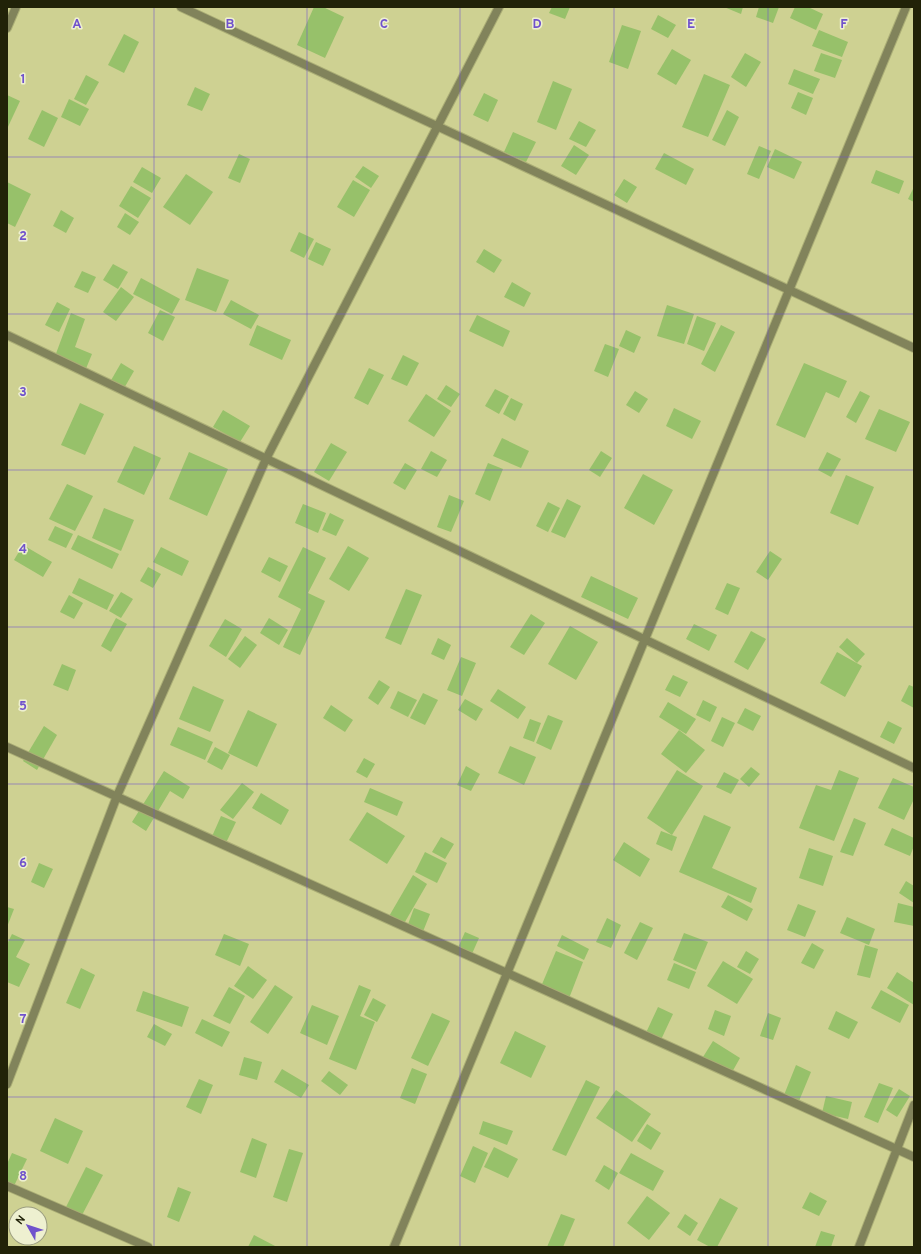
<svg xmlns="http://www.w3.org/2000/svg" width="921" height="1254" viewBox="0 0 921 1254" font-family="Overpass,sans-serif">
  <rect width="100%" height="100%" fill="#ced192"/>
  <g fill="#97c16a">
    <path d="M314,7H323L344,17L325,58L297,45Z"/>
    <path d="M552,7H570L565,19L549,13Z"/>
    <path d="M724,7H743L741,14Z"/>
    <path d="M759,7H779L773,23L756,17Z"/>
    <path d="M795,7H808L823,14L816,30L790,18Z"/>
    <path d="M658,15L676,25L668,38L651,29Z"/>
    <path d="M622,25L641,31L628,69L609,62Z"/>
    <path d="M819,30L848,42L842,57L812,46Z"/>
    <path d="M124,34L139,42L124,73L108,65Z"/>
    <path d="M672,49L691,60L676,85L657,74Z"/>
    <path d="M745,53L761,62L746,87L731,77Z"/>
    <path d="M821,53L842,60L835,78L814,71Z"/>
    <path d="M794,69L820,79L813,94L788,84Z"/>
    <path d="M704,74L730,85L708,137L682,127Z"/>
    <path d="M86,75L99,82L86,105L74,99Z"/>
    <path d="M553,81L572,89L556,130L537,122Z"/>
    <path d="M195,87L210,94L202,111L187,105Z"/>
    <path d="M798,92L813,98L806,115L791,108Z"/>
    <path d="M484,93L498,100L488,122L473,115Z"/>
    <path d="M7,95L20,101L7,129Z"/>
    <path d="M69,99L89,109L80,126L61,117Z"/>
    <path d="M42,110L58,118L44,147L28,139Z"/>
    <path d="M727,110L739,117L725,146L712,140Z"/>
    <path d="M579,121L596,130L586,147L569,139Z"/>
    <path d="M513,132L536,142L526,162L504,152Z"/>
    <path d="M574,145L589,155L576,175L561,166Z"/>
    <path d="M759,146L771,151L759,179L747,174Z"/>
    <path d="M775,149L802,162L794,179L767,167Z"/>
    <path d="M664,153L694,169L686,185L655,169Z"/>
    <path d="M239,154L250,159L240,183L228,178Z"/>
    <path d="M363,166L379,176L371,188L355,177Z"/>
    <path d="M142,167L161,178L152,193L133,182Z"/>
    <path d="M876,170L904,181L899,194L871,183Z"/>
    <path d="M186,174L213,192L190,225L163,207Z"/>
    <path d="M624,179L637,187L627,203L614,195Z"/>
    <path d="M353,180L370,190L354,217L337,207Z"/>
    <path d="M7,182L31,194L15,227L7,223Z"/>
    <path d="M131,186L151,198L138,218L119,206Z"/>
    <path d="M914,187V202L908,199Z"/>
    <path d="M61,210L74,218L66,233L53,226Z"/>
    <path d="M125,213L139,222L130,235L117,227Z"/>
    <path d="M299,232L314,239L304,258L290,251Z"/>
    <path d="M316,242L331,249L323,266L308,259Z"/>
    <path d="M484,249L502,260L494,273L476,262Z"/>
    <path d="M113,264L128,272L118,289L103,280Z"/>
    <path d="M197,268L229,280L216,312L185,300Z"/>
    <path d="M82,271L96,277L88,293L74,287Z"/>
    <path d="M141,278L180,299L172,314L133,294Z"/>
    <path d="M512,282L531,293L524,307L504,297Z"/>
    <path d="M121,287L134,297L116,321L103,312Z"/>
    <path d="M231,300L259,315L251,329L223,314Z"/>
    <path d="M57,302L70,309L59,332L45,325Z"/>
    <path d="M667,305L694,314L684,344L657,336Z"/>
    <path d="M160,310L175,317L163,341L148,333Z"/>
    <path d="M71,313L85,319L75,347L92,354L85,371L54,359Z"/>
    <path d="M477,315L510,331L503,347L469,331Z"/>
    <path d="M697,316L716,323L704,351L687,344Z"/>
    <path d="M257,325L291,340L282,360L249,345Z"/>
    <path d="M721,325L735,332L715,372L701,364Z"/>
    <path d="M626,330L641,337L634,353L619,346Z"/>
    <path d="M605,344L619,349L608,377L594,371Z"/>
    <path d="M403,355L419,363L407,386L391,379Z"/>
    <path d="M121,363L134,371L123,390L110,382Z"/>
    <path d="M804,363L847,381L839,398L826,392L805,438L776,425Z"/>
    <path d="M369,368L384,375L368,405L354,398Z"/>
    <path d="M446,385L460,394L451,407L437,399Z"/>
    <path d="M495,389L509,396L499,414L485,406Z"/>
    <path d="M635,391L648,399L639,413L626,405Z"/>
    <path d="M860,391L870,396L856,423L846,417Z"/>
    <path d="M426,394L451,411L434,437L408,421Z"/>
    <path d="M511,398L523,404L515,421L503,414Z"/>
    <path d="M80,403L104,414L85,455L61,445Z"/>
    <path d="M674,408L701,421L692,439L666,426Z"/>
    <path d="M879,409L910,422L896,452L865,439Z"/>
    <path d="M223,410L250,426L240,442L213,427Z"/>
    <path d="M502,438L529,451L521,468L493,456Z"/>
    <path d="M331,443L347,452L329,481L314,472Z"/>
    <path d="M134,446L161,458L144,495L117,482Z"/>
    <path d="M431,451L447,460L437,477L421,469Z"/>
    <path d="M601,451L612,458L600,477L589,470Z"/>
    <path d="M189,452L228,469L207,516L169,499Z"/>
    <path d="M827,452L841,459L831,477L818,470Z"/>
    <path d="M405,463L417,470L405,490L393,483Z"/>
    <path d="M488,463L503,469L490,501L475,494Z"/>
    <path d="M643,474L673,490L654,525L624,508Z"/>
    <path d="M846,475L874,487L858,525L830,513Z"/>
    <path d="M67,484L93,496L75,531L49,519Z"/>
    <path d="M449,495L464,501L451,532L437,527Z"/>
    <path d="M567,499L581,506L565,538L551,532Z"/>
    <path d="M548,502L560,508L548,532L536,526Z"/>
    <path d="M303,504L326,513L318,533L295,523Z"/>
    <path d="M104,508L134,520L121,551L92,538Z"/>
    <path d="M330,513L344,520L336,536L322,530Z"/>
    <path d="M55,526L73,534L66,548L48,540Z"/>
    <path d="M78,535L119,554L112,569L71,549Z"/>
    <path d="M23,545L52,562L43,577L14,560Z"/>
    <path d="M348,546L369,558L349,591L329,579Z"/>
    <path d="M161,547L189,561L182,576L153,562Z"/>
    <path d="M303,547L326,558L308,593L325,601L300,655L283,647L301,609L278,597Z"/>
    <path d="M770,551L782,559L768,580L756,572Z"/>
    <path d="M269,557L288,566L280,582L261,572Z"/>
    <path d="M148,567L161,574L153,588L140,581Z"/>
    <path d="M591,576L638,598L628,619L581,597Z"/>
    <path d="M79,578L114,595L107,610L72,593Z"/>
    <path d="M727,583L740,588L728,615L715,609Z"/>
    <path d="M406,589L422,595L401,645L385,638Z"/>
    <path d="M121,592L133,599L121,618L109,611Z"/>
    <path d="M69,595L83,603L74,619L60,612Z"/>
    <path d="M531,614L545,623L524,655L510,647Z"/>
    <path d="M116,618L127,624L111,652L101,646Z"/>
    <path d="M269,618L288,630L279,645L260,633Z"/>
    <path d="M225,619L242,629L226,657L209,646Z"/>
    <path d="M694,624L717,635L709,651L686,639Z"/>
    <path d="M570,626L598,642L576,680L548,664Z"/>
    <path d="M751,631L766,639L748,670L734,662Z"/>
    <path d="M245,636L257,645L240,668L228,659Z"/>
    <path d="M438,638L451,645L444,660L431,654Z"/>
    <path d="M847,638L865,654L857,663L839,647Z"/>
    <path d="M837,652L862,666L845,697L820,683Z"/>
    <path d="M461,657L476,663L462,696L447,690Z"/>
    <path d="M62,664L76,670L68,691L53,685Z"/>
    <path d="M673,675L688,682L680,697L665,690Z"/>
    <path d="M379,680L390,687L378,705L368,698Z"/>
    <path d="M909,685L914,687V708L901,701Z"/>
    <path d="M193,686L224,700L210,732L179,719Z"/>
    <path d="M498,689L526,707L518,719L490,701Z"/>
    <path d="M398,691L417,700L408,717L390,708Z"/>
    <path d="M423,693L438,700L425,725L410,718Z"/>
    <path d="M465,699L483,709L476,721L458,710Z"/>
    <path d="M703,700L717,707L710,722L696,715Z"/>
    <path d="M668,702L696,719L686,734L659,717Z"/>
    <path d="M331,705L353,720L345,732L323,718Z"/>
    <path d="M745,708L761,716L753,731L737,723Z"/>
    <path d="M248,710L277,724L257,767L228,753Z"/>
    <path d="M548,715L563,721L551,750L536,743Z"/>
    <path d="M722,717L735,723L723,747L711,741Z"/>
    <path d="M530,719L541,723L534,742L523,738Z"/>
    <path d="M888,721L902,728L894,744L880,737Z"/>
    <path d="M44,726L57,735L37,770L23,761Z"/>
    <path d="M178,727L213,742L205,760L170,745Z"/>
    <path d="M679,730L705,750L686,773L661,754Z"/>
    <path d="M510,746L536,757L524,785L498,773Z"/>
    <path d="M215,747L230,755L222,770L207,762Z"/>
    <path d="M364,758L375,764L367,778L356,772Z"/>
    <path d="M466,766L480,774L471,791L457,785Z"/>
    <path d="M751,767L760,774L749,787L740,779Z"/>
    <path d="M677,770L703,786L672,835L647,818Z"/>
    <path d="M839,770L859,778L834,841L799,828L816,785L831,790Z"/>
    <path d="M164,771L190,787L183,799L170,791L146,831L132,822Z"/>
    <path d="M724,772L739,780L731,794L716,787Z"/>
    <path d="M893,778L914,787V799L904,820L878,808Z"/>
    <path d="M242,783L254,792L233,819L220,810Z"/>
    <path d="M370,788L403,802L397,816L364,802Z"/>
    <path d="M261,793L289,810L281,825L252,808Z"/>
    <path d="M367,812L405,836L387,864L349,840Z"/>
    <path d="M704,815L731,827L712,868L757,888L751,903L679,872Z"/>
    <path d="M221,816L236,822L224,847L210,841Z"/>
    <path d="M854,818L866,823L853,856L840,852Z"/>
    <path d="M892,828L914,838V846L910,856L884,845Z"/>
    <path d="M661,831L677,837L672,851L656,844Z"/>
    <path d="M441,837L454,844L445,859L432,852Z"/>
    <path d="M624,842L650,859L640,877L613,860Z"/>
    <path d="M809,848L833,856L823,886L799,878Z"/>
    <path d="M425,852L447,863L437,883L415,872Z"/>
    <path d="M39,863L53,869L44,888L31,882Z"/>
    <path d="M413,875L427,884L402,927L388,918Z"/>
    <path d="M906,881L914,886V903L899,893Z"/>
    <path d="M728,895L753,909L747,921L721,907Z"/>
    <path d="M898,903L914,907V926L894,922Z"/>
    <path d="M798,904L816,911L805,937L787,930Z"/>
    <path d="M7,907L14,909L7,927Z"/>
    <path d="M414,908L430,914L422,934L407,927Z"/>
    <path d="M847,917L875,929L869,945L840,933Z"/>
    <path d="M607,918L621,925L611,948L596,942Z"/>
    <path d="M640,922L653,928L637,960L624,953Z"/>
    <path d="M465,932L479,938L471,956L457,950Z"/>
    <path d="M684,933L708,942L696,970L673,960Z"/>
    <path d="M12,934L25,940L16,957L30,964L19,987L7,982V944Z"/>
    <path d="M224,934L249,944L240,966L215,955Z"/>
    <path d="M562,935L589,949L584,960L557,946Z"/>
    <path d="M812,943L824,950L814,969L801,963Z"/>
    <path d="M865,945L878,949L870,978L857,975Z"/>
    <path d="M556,951L583,962L568,1001L540,989Z"/>
    <path d="M746,951L759,959L750,974L737,967Z"/>
    <path d="M723,961L753,979L737,1004L707,986Z"/>
    <path d="M674,963L696,972L689,989L667,980Z"/>
    <path d="M248,966L267,980L253,999L234,986Z"/>
    <path d="M81,968L95,975L80,1009L66,1003Z"/>
    <path d="M897,972L914,983V1005L887,988Z"/>
    <path d="M275,985L293,997L268,1034L250,1022Z"/>
    <path d="M359,985L371,990L360,1016L375,1022L356,1070L329,1059Z"/>
    <path d="M229,987L245,996L230,1024L213,1016Z"/>
    <path d="M881,990L909,1005L900,1023L871,1008Z"/>
    <path d="M143,991L189,1007L182,1027L136,1011Z"/>
    <path d="M373,998L386,1005L377,1022L364,1015Z"/>
    <path d="M312,1005L339,1016L327,1045L300,1033Z"/>
    <path d="M658,1007L673,1014L659,1044L644,1037Z"/>
    <path d="M715,1010L731,1016L724,1036L708,1029Z"/>
    <path d="M836,1011L858,1022L849,1039L828,1029Z"/>
    <path d="M432,1013L450,1021L428,1066L411,1058Z"/>
    <path d="M768,1013L781,1018L773,1040L760,1036Z"/>
    <path d="M202,1019L230,1032L222,1047L195,1033Z"/>
    <path d="M154,1024L172,1034L165,1046L147,1037Z"/>
    <path d="M515,1031L546,1046L531,1078L500,1063Z"/>
    <path d="M713,1041L740,1058L731,1074L703,1057Z"/>
    <path d="M244,1057L262,1062L257,1080L239,1075Z"/>
    <path d="M796,1065L811,1072L799,1101L784,1095Z"/>
    <path d="M412,1068L427,1074L415,1104L400,1098Z"/>
    <path d="M282,1069L309,1085L301,1098L274,1082Z"/>
    <path d="M329,1071L348,1085L340,1095L321,1081Z"/>
    <path d="M199,1079L213,1085L201,1114L186,1107Z"/>
    <path d="M586,1080L600,1087L566,1156L552,1150Z"/>
    <path d="M879,1083L893,1088L878,1123L864,1117Z"/>
    <path d="M899,1089L910,1096L897,1117L886,1110Z"/>
    <path d="M616,1090L651,1114L632,1142L596,1118Z"/>
    <path d="M826,1096L852,1102L848,1119L822,1113Z"/>
    <path d="M55,1118L83,1131L68,1164L40,1151Z"/>
    <path d="M483,1121L513,1131L507,1145L479,1134Z"/>
    <path d="M647,1124L661,1133L651,1150L637,1141Z"/>
    <path d="M252,1138L267,1144L256,1178L240,1172Z"/>
    <path d="M473,1146L488,1153L475,1183L460,1176Z"/>
    <path d="M494,1147L518,1159L508,1178L484,1167Z"/>
    <path d="M289,1149L303,1153L287,1202L273,1197Z"/>
    <path d="M12,1153L27,1159L13,1188L7,1185V1164Z"/>
    <path d="M631,1153L664,1171L653,1191L619,1173Z"/>
    <path d="M604,1165L618,1173L609,1190L595,1181Z"/>
    <path d="M86,1167L103,1175L81,1217L65,1209Z"/>
    <path d="M178,1187L191,1192L179,1222L167,1217Z"/>
    <path d="M810,1192L827,1201L819,1216L802,1208Z"/>
    <path d="M647,1196L670,1213L649,1240L627,1223Z"/>
    <path d="M720,1198L738,1208L717,1247H710L697,1240Z"/>
    <path d="M561,1214L575,1219L563,1247H547Z"/>
    <path d="M685,1214L698,1223L690,1236L677,1227Z"/>
    <path d="M821,1231L835,1235L831,1247H815Z"/>
    <path d="M254,1235L277,1247H248Z"/>
  </g>
  <g fill="none" stroke-linecap="round" stroke-linejoin="round">
    <g stroke="#abae76" stroke-width="10">
      <g id="street">
        <path d="M181,7L914,348"/>
        <path d="M7,28L16,7"/>
        <path d="M7,335L914,768"/>
        <path d="M7,747L914,1157"/>
        <path d="M7,1084L117,796L266,459L499,7"/>
        <path d="M7,1186L148,1247"/>
        <path d="M394,1247L906,7"/>
        <path d="M859,1247L914,1105"/>
      </g>
    </g>
    <use href="#street" stroke="#81835b" stroke-width="8"/>
  </g>
  <path fill="none" stroke="#7052cc" stroke-width="1" stroke-opacity="0.55" d="M154,7V1247M307,7V1247M460,7V1247M614,7V1247M768,7V1247M7,157H914M7,314H914M7,470H914M7,627H914M7,784H914M7,940H914M7,1097H914"/>
  <g font-size="13" text-anchor="middle" font-weight="bold" fill="#7052cc" stroke="#eef0d0" stroke-width="3" stroke-linejoin="round" paint-order="stroke">
    <text x="77" y="28">A</text>
    <text x="230" y="28">B</text>
    <text x="384" y="28">C</text>
    <text x="537" y="28">D</text>
    <text x="691" y="28">E</text>
    <text x="844" y="28">F</text>
    <text x="23" y="83">1</text>
    <text x="23" y="240">2</text>
    <text x="23" y="396">3</text>
    <text x="23" y="553">4</text>
    <text x="23" y="710">5</text>
    <text x="23" y="867">6</text>
    <text x="23" y="1023">7</text>
    <text x="23" y="1180">8</text>
  </g>
  <rect width="921" height="1254" fill="none" stroke="#212208" stroke-width="16"/>
  <g transform="translate(28 1226) rotate(309)"><circle r="19" fill="#eef0d0" stroke="#9c9e80"/>
  <path d="M0-3L7 15L0 10L-7 15Z" fill="#7052cc"/>
  <text y="-6" font-size="11" font-weight="bold" text-anchor="middle" fill="#212208">N</text>
  </g>
</svg>
